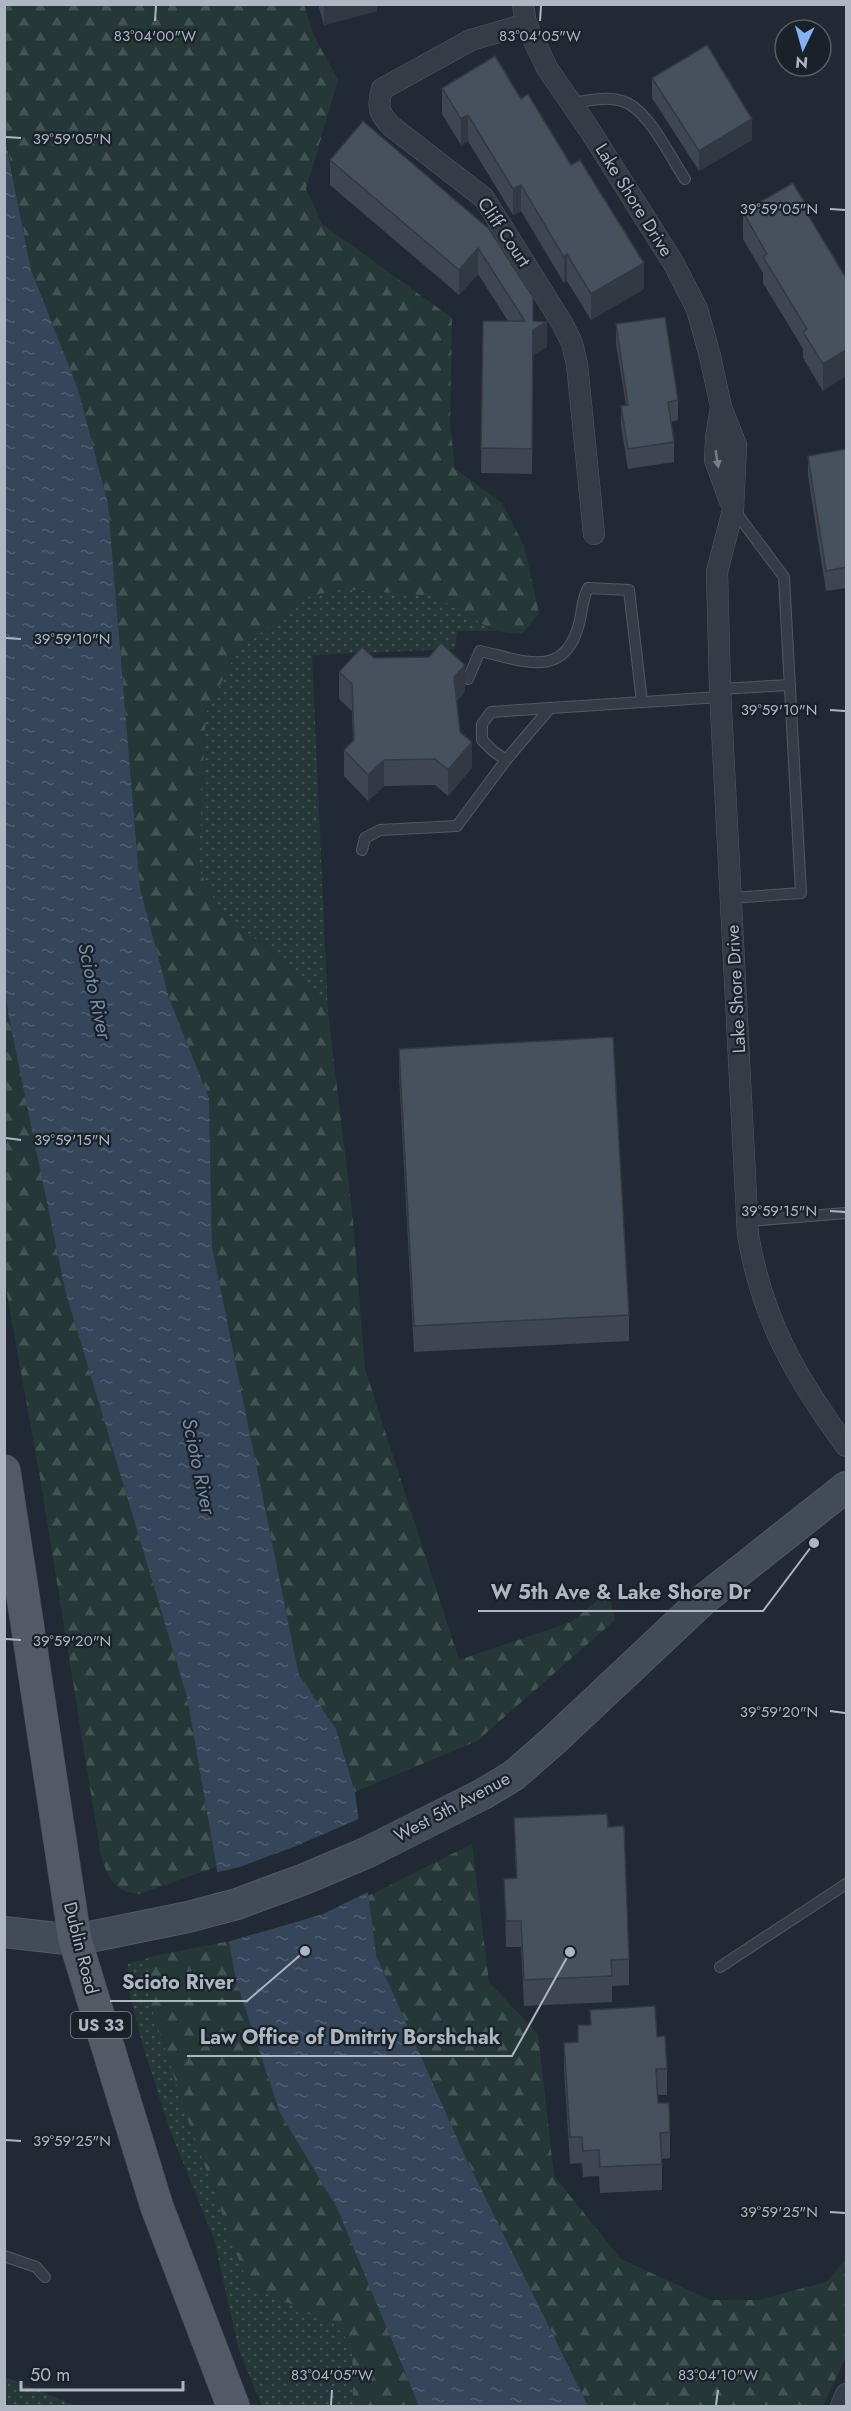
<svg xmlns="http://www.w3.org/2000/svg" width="851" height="2411" viewBox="0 0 851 2411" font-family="Jost,sans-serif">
  <defs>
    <pattern id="grass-dots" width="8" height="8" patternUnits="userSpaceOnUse" patternTransform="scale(1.5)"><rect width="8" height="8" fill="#253837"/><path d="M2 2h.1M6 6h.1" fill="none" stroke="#425352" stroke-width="1.8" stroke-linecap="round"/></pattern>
    <pattern id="forest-firs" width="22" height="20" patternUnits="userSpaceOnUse" patternTransform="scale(1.5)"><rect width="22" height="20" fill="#253837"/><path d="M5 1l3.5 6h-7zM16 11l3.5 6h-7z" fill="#425352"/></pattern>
    <pattern id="water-ripples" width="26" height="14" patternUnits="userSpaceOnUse" patternTransform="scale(1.5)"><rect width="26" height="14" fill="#35465b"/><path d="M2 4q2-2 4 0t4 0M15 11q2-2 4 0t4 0" fill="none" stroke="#505e71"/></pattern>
  </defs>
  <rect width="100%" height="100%" fill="#212a34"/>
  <g fill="url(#grass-dots)">
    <path d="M339,589L435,596L494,631H457L455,649L312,655L328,1012L304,979L220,910L198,868L206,713L236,653L304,598Z"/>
    <path d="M158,1955L149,1968V1997L188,2120L256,2289L332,2322L352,2345L353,2406H262L239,2350L214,2239L170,2130L143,2046L126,1979L128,1964Z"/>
    <path d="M5,2376L6,2377L76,2406H5Z"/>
  </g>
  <g fill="url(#forest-firs)">
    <path d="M4,5H304L314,36L338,80L306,189L322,224L452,318L450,425L455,469L502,503L524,546L539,613L522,634L494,631L435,596L339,589L304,598L236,653L206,713L198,868L220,910L304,979L328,1012L353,1220L365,1369L459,1660L571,1622L608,1592L615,1620L477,1741L355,1792L336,1729L299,1675L212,1247L209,1098L169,998L140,888L108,504L78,389L31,270L5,133Z"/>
    <path d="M4,989L65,1290L187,1697L216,1867L139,1894C114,1892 108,1878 101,1856L41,1483L5,1283Z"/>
    <path d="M472,1844L489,1982L538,2034L554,2176L621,2259L710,2300H758L826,2282L846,2259V2357L823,2406H588L465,2156L376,1955L368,1896Z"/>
    <path d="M230,1941L236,1981L280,2113L337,2208L419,2406H353L352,2345L332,2322L256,2289L243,2271L188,2120L148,1997L149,1968L158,1955Z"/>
  </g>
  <path fill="url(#water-ripples)" d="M4,133L31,270L78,389L108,504L140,888L169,998L209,1098L212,1247L299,1675L336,1729L355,1792L376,1955L465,2156L588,2406H419L337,2208L280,2113L236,1981L187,1697L65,1290L9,1018L5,989Z"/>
  <path fill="#212a34" d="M361,1818L370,1891L323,1914L227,1942L214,1873L240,1867L296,1846Z"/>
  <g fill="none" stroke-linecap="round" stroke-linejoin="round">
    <g stroke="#515963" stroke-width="12">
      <g id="lane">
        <path d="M571,103C587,101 606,96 622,101C648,108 670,157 685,179"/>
        <path d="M468,679L480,651C522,660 564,681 579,624C583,610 581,602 588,588L629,590L642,702"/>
        <path d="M720,689L790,685"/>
        <path d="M506,760L493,751L482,740V724L491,712L550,708"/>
        <path d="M362,850L365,838L380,830L457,826L506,760L550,708L721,697"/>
        <path d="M731,898L801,893L784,577L734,510"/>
        <path d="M748,1221L846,1213"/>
        <path d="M720,1967L846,1884"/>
        <path d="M4,2256L36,2267L45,2277"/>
      </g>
    </g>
    <g stroke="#515963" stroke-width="22">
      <g id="street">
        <path d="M523,4L526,24L547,68L589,129L674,264L697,309L710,356L721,407L736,445L733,510L717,572L720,689L748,1235C763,1321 795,1376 846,1446"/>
        <path d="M526,24L471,40L382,89C377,106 379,114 391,126L484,198L562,323L572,343L577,364L594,534"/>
        <path d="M721,407L716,438L715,460L730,501"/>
        <path d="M841,2406L846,2394"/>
      </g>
    </g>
    <g stroke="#515963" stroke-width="32">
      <path id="secondary" d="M4,1932L75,1940L188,1917L237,1904L307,1878L368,1852L483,1794L513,1776L552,1742L703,1600L846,1487"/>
    </g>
    <g stroke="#3d454f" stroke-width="34">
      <path id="primary" d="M4,1471L75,1940L157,2207L233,2406"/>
    </g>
    <use href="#lane" stroke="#343c45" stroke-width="10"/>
    <use href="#street" stroke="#343c45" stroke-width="21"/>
    <use href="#secondary" stroke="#424b58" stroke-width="30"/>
    <use href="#primary" stroke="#525b65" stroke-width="33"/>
  </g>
  <g fill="#3d4651">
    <path d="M318,4H377V11L324,25Z"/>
    <path d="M652,78L752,140L699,171L652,98Z"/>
    <path d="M442,88L521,99L644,289L591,320L567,281L564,283L521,211L513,215L468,141L461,145L442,114Z"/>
    <path d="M330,160L489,229L533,321L547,347L533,355L532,474L481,473L483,321H508L478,274L459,295L330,185Z"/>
    <path d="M743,212L811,220L846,278L823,391L803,358V349L763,283V273L743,239Z"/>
    <path d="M616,324L678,400V420L671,422L674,442V462L628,469L621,426V406L626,405L616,344Z"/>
    <path d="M846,449V588L826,591L808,476V456Z"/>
    <path d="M374,658L465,691L457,701L460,732L472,768L448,796L435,785L384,786L368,801L344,776V750L353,741L352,711L339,699V672Z"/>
    <path d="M399,1049L629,1315V1341L414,1352L399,1075Z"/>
    <path d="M514,1818L608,1827L629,1959V1985L612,1986V2002L524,2006L521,1947H506L504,1879L516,1878Z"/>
    <path d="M590,2010L657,2037L667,2069V2095H658V2103L670,2132V2158L662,2159V2190L600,2193L599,2176L583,2177L582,2163L570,2164L564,2069V2043L578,2042V2025H590Z"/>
  </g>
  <g fill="#323942">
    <path d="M324,4H377V11L324,25Z"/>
    <path d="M468,115V141L461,145V119Z"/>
    <path d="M752,119V140L699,171V151Z"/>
    <path d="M521,185V211L513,215V189Z"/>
    <path d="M478,248V274L459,295V270Z"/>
    <path d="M567,254V281L564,283V257Z"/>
    <path d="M644,263V289L591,320V294Z"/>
    <path d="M533,297V330L547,322V347L533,355L532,474Z"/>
    <path d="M846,350V376L823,391V364Z"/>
    <path d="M465,665V691L454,704V677Z"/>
    <path d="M472,742V768L448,796V770Z"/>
    <path d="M384,760V786L368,801V775Z"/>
  </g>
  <g fill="#47515e" stroke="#323942" stroke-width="1.5">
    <path d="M707,45L752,119L699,151L652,78Z"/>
    <path d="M495,56L521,99L528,94L571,165L580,160L644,263L591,294L567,254L564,257L521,185L513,189L468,115L461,119L442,88Z"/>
    <path d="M363,121L489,229L533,297V321L547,322L533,330L532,449L481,448L483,321H525L478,248L459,270L330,160Z"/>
    <path d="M793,183L811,213L808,215L846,278V350L823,364L803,332L807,329L763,257L767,254L743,212Z"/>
    <path d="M665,317L678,400L668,402L674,442L628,449L621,406L628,405L616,324Z"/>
    <path d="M846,449V567L826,571L808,456Z"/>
    <path d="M441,643L465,665L454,677L460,732L472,742L448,770L435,759L384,760L368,775L344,750L354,740L352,684L339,672L362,647L374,658L429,657Z"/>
    <path d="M613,1037L629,1315L414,1326L399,1049Z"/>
    <path d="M607,1814L608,1827L624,1826L629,1959L611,1960L612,1976L524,1980L521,1921H506L504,1879L517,1878L514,1818Z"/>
    <path d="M655,2006L657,2037L665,2036L667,2069H656L658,2103H669L670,2132L660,2133L662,2164L600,2167L599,2150L583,2151L582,2137H570L564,2043L578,2042V2025H591L590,2010Z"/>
  </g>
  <defs><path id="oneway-solid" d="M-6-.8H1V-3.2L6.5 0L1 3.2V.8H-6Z" transform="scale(1.5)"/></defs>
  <use fill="#777f8a" href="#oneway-solid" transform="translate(717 459) rotate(81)"/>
  <path fill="none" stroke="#aeb6c2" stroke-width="2" d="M155,21L156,6M540,21L541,6M6,137L21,138M830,209L845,210M6,638L21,639M830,710L845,711M6,1138L21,1140M830,1211L845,1212M6,1639L21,1640M830,1711L845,1713M6,2140L21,2141M830,2212L845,2213M331,2405L332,2390M716,2405L718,2390"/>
  <g text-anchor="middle" stroke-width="4.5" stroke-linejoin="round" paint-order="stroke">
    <rect fill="#192129" stroke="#818994" stroke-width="1.5" x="71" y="2012" width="60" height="26" rx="4.5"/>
    <g font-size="16" font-weight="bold" fill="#aeb6c2">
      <text x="101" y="2031">US 33</text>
    </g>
    <g font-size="18" fill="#aeb6c2" stroke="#192129">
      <text transform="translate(634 200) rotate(58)" y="6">Lake Shore Drive</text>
      <text transform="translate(504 232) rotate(56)" y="6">Cliff Court</text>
      <text transform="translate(736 989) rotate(-93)" y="6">Lake Shore Drive</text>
      <text transform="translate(452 1807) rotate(-28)" y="6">West 5th Avenue</text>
      <text transform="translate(81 1948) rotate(76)" y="6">Dublin Road</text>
    </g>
    <g font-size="20" font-style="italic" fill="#788ea9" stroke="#192129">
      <text transform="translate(95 991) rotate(78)" y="7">Scioto River</text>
      <text transform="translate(199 1466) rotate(78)" y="7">Scioto River</text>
    </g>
  </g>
  <g font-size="15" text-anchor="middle" fill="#aeb6c2" stroke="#192129" stroke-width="4.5" stroke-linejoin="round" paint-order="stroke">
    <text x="155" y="41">83°04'00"W</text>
    <text x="540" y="41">83°04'05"W</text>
    <text x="72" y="144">39°59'05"N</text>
    <text x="779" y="214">39°59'05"N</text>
    <text x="72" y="644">39°59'10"N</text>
    <text x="779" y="715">39°59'10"N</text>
    <text x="72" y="1145">39°59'15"N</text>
    <text x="779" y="1216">39°59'15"N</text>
    <text x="72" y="1646">39°59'20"N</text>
    <text x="779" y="1717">39°59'20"N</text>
    <text x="72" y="2146">39°59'25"N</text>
    <text x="779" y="2217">39°59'25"N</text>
    <text x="332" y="2380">83°04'05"W</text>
    <text x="718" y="2380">83°04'10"W</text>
  </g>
  <path fill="none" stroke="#aeb6c2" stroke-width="2" d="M814 1543L763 1611H478M305 1951L247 2001H110M570 1952L512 2056H187"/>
  <g fill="#aeb6c2" stroke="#192129" stroke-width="2">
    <circle cx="814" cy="1543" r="6"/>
    <circle cx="305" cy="1951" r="6"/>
    <circle cx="570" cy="1952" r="6"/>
  </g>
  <g font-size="20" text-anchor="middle" font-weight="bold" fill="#aeb6c2" stroke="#192129" stroke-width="4.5" stroke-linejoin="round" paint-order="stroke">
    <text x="621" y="1599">W 5th Ave &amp; Lake Shore Dr</text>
    <text x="178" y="1989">Scioto River</text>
    <text x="350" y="2044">Law Office of Dmitriy Borshchak</text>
  </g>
  <rect width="851" height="2411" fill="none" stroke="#aeb6c2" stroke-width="12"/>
  <g transform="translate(803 48) rotate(185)"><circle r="28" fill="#192129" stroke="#555d66" stroke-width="1.5"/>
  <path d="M0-4.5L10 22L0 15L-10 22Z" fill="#85b2f0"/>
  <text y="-9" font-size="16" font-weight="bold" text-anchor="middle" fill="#aeb6c2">N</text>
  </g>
  <path d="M21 2381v9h162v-9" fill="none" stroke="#aeb6c2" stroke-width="3"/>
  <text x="30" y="2381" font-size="18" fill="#aeb6c2" stroke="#192129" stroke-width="4.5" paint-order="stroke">50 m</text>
</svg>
